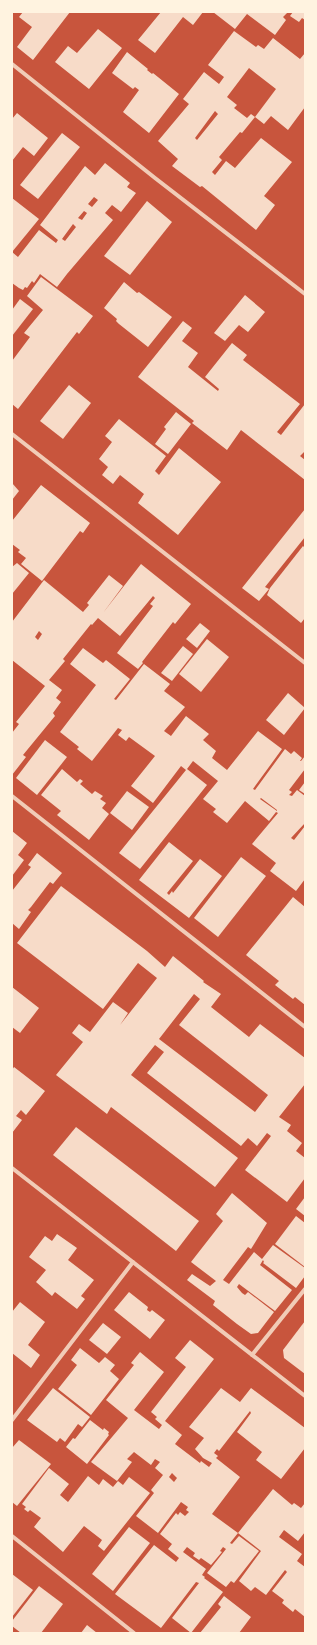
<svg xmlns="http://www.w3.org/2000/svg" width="317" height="1645" viewBox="0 0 317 1645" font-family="'Fira Sans Condensed',sans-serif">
  <rect width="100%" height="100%" fill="#c8553d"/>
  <g fill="#f7dbc8" fill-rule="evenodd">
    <path d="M23,12H70L33,60L17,47L32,27L19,17Z"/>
    <path d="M161,12H203L193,25L183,17L155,53L138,40Z"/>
    <path d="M213,12H288L283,17L286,20L275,35L247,14L235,29Z"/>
    <path d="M293,12H305V20L302,18L299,22L290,16Z"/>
    <path d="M98,29L122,48L89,89L55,62L68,46L77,53Z"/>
    <path d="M234,31L256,47L258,45L264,49L273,38L300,59L305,53V107L288,130L271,116L264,124L255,117L276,89L249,68L227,97L237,105L234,108L247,118L251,114L255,117L242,133L240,132L219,157L222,160L212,172L215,175L226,161L235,168L261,138L292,162L264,196L275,205L256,230L202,186L200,187L172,166L178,159L158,141L189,104L183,99L204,72L219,84L224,77L208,65ZM215,111L218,114L197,140L195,138Z"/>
    <path d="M127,52L148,69L147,70L152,74L153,73L179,94L149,133L123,112L139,90L135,87L133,89L112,73Z"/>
    <path d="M17,113L48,138L34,156L23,147L12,161V119Z"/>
    <path d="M62,133L80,147L38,199L20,185Z"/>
    <path d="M105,163L130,183L127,187L136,193L121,212L112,205L105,213L113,220L67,274L57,287L40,274L34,283L32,281L27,288L25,287L23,290L19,288L12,283V252L18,257L39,230L56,243L58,240L40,225L85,166L95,175ZM94,197L98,200L92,207L88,204ZM84,211L87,213L82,220L78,218ZM73,224L76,227L65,241L62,239Z"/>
    <path d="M12,198L39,219L12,252Z"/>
    <path d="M147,201L172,222L130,275L104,256Z"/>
    <path d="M41,277L93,316L79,334L77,332L18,409L12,404V361L30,337L24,333L43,310L27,296Z"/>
    <path d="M124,282L137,293L139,292L172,317L148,347L119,324L116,321L117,319L104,308Z"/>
    <path d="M245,295L265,312L248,332L239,325L225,341L214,333Z"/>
    <path d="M20,299L33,309L12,336V310Z"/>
    <path d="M183,321L192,328L182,341L198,353L188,367L218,391L219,389L205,377L232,343L247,355L243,360L300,404L277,432L281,435L305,404V451L300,456L305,460V480L241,430L227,450L192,423L194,421L138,377Z"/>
    <path d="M69,385L91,403L63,439L40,421Z"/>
    <path d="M176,412L191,424L168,454L155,444L166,429L164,427Z"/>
    <path d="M119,419L166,456L155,471L159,475L179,448L221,482L178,535L138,503L144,494L120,475L113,484L102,475L108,467L99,459L112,442L105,436Z"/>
    <path d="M12,483L19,491L12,500Z"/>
    <path d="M41,485L90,523L83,533L80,531L42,581L21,564L26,558L18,552L20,550L12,544V521Z"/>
    <path d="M305,509V537L265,587L269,589L259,601L242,588Z"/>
    <path d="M303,546L305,548V618L301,623L267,595L270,588Z"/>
    <path d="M17,563L29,573L12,594V567Z"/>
    <path d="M141,564L191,604L175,624L173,622L142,662L143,663L138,669L117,653L153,606L150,604L155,598L153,596L120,636L98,618L92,625L91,624L63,659L65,661L49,680L62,690L56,698L61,702L53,713L55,716L23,755L26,757L12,775V733L19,724L16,722L45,686L12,660V622L44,580L83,612L89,605L87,603L109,575L123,586L103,613ZM39,631L42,634L38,640L35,637Z"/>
    <path d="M200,623L210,631L197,648L186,639Z"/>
    <path d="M207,639L229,657L201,692L179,674Z"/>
    <path d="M183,646L193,654L172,681L161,673Z"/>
    <path d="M83,648L103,663L106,660L130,679L114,699L116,700L144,664L170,684L164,691L185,707L164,731L171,736L186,716L209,734L203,740L216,751L212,758L227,770L258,731L282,749L253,789L255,790L285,749L291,754L294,751L302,758L300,761H301L305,756V769L289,790L292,792L289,795L292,796L297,790L305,796V823L291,838L294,840L305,826V879L296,891L270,871L276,863L252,844L278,813L276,812L269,821L245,801L227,823L213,812L216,809L203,799L218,781L193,761L187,769L207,785L140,869L119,853L186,770L181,766L153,803L131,786L155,756L129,737L126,741L118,735L122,730L118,728L92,761L77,749L79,747L60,732L96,685L70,664ZM261,798L277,810V811L260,799Z"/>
    <path d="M288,693L305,708L284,735L266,720Z"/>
    <path d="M45,740L67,757L37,795L16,778Z"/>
    <path d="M62,769L77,782L80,779L83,781L80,784L92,794L95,791L103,796L100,799L106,803L102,808L109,814L89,840L57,815L61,811L41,795Z"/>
    <path d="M305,782V794L299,790Z"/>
    <path d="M127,791L149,807L132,830L110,813Z"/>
    <path d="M12,831L27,843L18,855L24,860L12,876Z"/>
    <path d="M169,842L193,861L167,893L169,895L172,891L173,893L200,859L222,876L189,918L139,880Z"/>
    <path d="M37,853L62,873L53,884L50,882L31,907L28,910L31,912L19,929L12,923V891L31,867L28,865Z"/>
    <path d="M241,857L266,876L218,937L194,918Z"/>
    <path d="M61,886L147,951L165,967L173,956L204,981L203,982L221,994L211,1007L249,1037L260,1024L305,1058V1084L279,1117L291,1125L287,1131L302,1143L296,1151L305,1158V1178L287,1202L245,1170L271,1136L267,1133L257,1146L248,1138L241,1146L147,1073L164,1052L155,1045L131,1075L238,1158L215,1187L111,1107L107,1114L56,1075L83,1042L72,1033L79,1024L90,1032L113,1002L128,1013L120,1025L157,978L138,963L103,1009L17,943ZM194,994L200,999L179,1025L268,1095L255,1112L159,1039Z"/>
    <path d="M293,897L305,907V1005L295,997L293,999L275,985L279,981L246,955Z"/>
    <path d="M12,987L39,1008L20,1033L12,1027Z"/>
    <path d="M14,1067L45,1091L26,1115L21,1110L16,1116L22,1120L12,1133V1070Z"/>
    <path d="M76,1127L199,1221L176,1251L53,1155Z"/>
    <path d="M232,1193L267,1223L251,1249L248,1247L223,1280L229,1284L254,1252L262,1259L273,1245L305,1268V1276L296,1288L263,1263L264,1262L263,1260L260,1265L292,1290L275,1311L239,1284L237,1287L242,1293L245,1295L248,1292L274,1312L258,1333L251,1334L237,1324L213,1305L215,1301L187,1280L192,1274L210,1286L216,1281L191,1262L223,1221L216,1214Z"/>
    <path d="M305,1197V1216L296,1209Z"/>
    <path d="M296,1216L305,1223V1267L275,1244Z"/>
    <path d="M57,1234L77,1248L68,1260L94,1280L81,1296L85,1299L77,1309L55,1292L52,1296L36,1282L46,1270L29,1257L45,1236L52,1241Z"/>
    <path d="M129,1292L148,1307L147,1310L150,1312L152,1310L165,1320L150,1339L114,1310Z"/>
    <path d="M20,1302L45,1322L28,1345L40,1355L31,1368L12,1353V1312Z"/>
    <path d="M305,1321V1374L284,1358L283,1350Z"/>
    <path d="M103,1323L121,1337L107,1354L89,1340Z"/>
    <path d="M190,1340L214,1359L165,1421L182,1435L175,1444L200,1463L201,1461L209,1467L212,1463L203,1458L195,1449L204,1438L189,1427L221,1388L240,1402L251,1388L305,1428V1448L281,1479L256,1460L262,1452L237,1432L251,1413L250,1411L219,1451L217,1449L214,1453L218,1456L216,1458L240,1477L212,1514L238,1533L230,1543L232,1544L239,1536L259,1551L234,1583L231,1581L226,1587L207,1573L226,1549L223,1547L220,1551L222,1552L211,1565L201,1558L199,1560L193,1556L195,1553L187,1547L183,1552L206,1569L202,1575L205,1577L204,1578L223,1592L191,1633L172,1618L199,1583L196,1582L161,1628L115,1594L154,1545L176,1562L179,1558L168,1549L172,1544L160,1534L176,1513L178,1515L180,1512L185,1516L189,1512L186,1510L188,1507L181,1502L158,1533L136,1516L154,1493L151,1490L163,1475L155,1468L160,1462L155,1459L151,1465L134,1452L127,1459L132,1462L117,1481L91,1462L128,1418L106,1400L134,1365L131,1363L140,1352L164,1372L134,1410L159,1429L162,1425L155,1419L157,1417L151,1412L186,1367L175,1358ZM172,1473L177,1478L174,1482L169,1477Z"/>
    <path d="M80,1348L99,1363L105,1357L115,1365L110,1371L119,1379L91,1415L58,1389L77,1365L71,1360Z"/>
    <path d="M53,1388L90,1417L82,1427L78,1424L65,1442L60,1438L57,1442L27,1420Z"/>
    <path d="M90,1420L103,1430L104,1428L109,1432L108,1434L109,1435L87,1464L66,1447L73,1438L75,1439Z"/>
    <path d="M19,1440L51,1464L17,1506L12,1502V1448Z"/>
    <path d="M49,1468L69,1484L60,1495L68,1502L88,1476L99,1485L103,1479L113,1487L118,1481L123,1485L129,1477L150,1493L104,1551L98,1546L102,1540L84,1526L63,1552L34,1527L41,1518L30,1510L28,1512L24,1509L26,1507L22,1504Z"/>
    <path d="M273,1489L292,1505L294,1503L301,1508L305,1503V1532L298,1541L284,1530L279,1537L302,1554L297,1561L305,1567V1617L295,1609L293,1612L282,1603L284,1600L272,1591L287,1572L285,1570L266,1595L255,1587L251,1591L239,1581L261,1551L238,1533Z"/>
    <path d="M129,1527L150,1543L113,1591L92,1574Z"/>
    <path d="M12,1574L33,1590L12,1617Z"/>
    <path d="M39,1586L63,1604L41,1633H21L12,1626V1621Z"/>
    <path d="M224,1596L251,1617L239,1633H200L221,1607L218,1604Z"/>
    <path d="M87,1625L97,1633H81Z"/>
  </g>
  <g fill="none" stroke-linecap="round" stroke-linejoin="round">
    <g stroke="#f1ccb7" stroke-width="4">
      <path d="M12,64L155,178L305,294"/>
      <path d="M12,434L305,663"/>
      <path d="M12,796L305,1027"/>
      <path d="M12,1168L305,1396"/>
      <path d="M252,1355L305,1289"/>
      <path d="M12,1420L133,1262"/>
      <path d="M12,1536L134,1633"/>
    </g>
  </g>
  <rect width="317" height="1645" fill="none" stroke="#fff3e0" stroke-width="26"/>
</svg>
